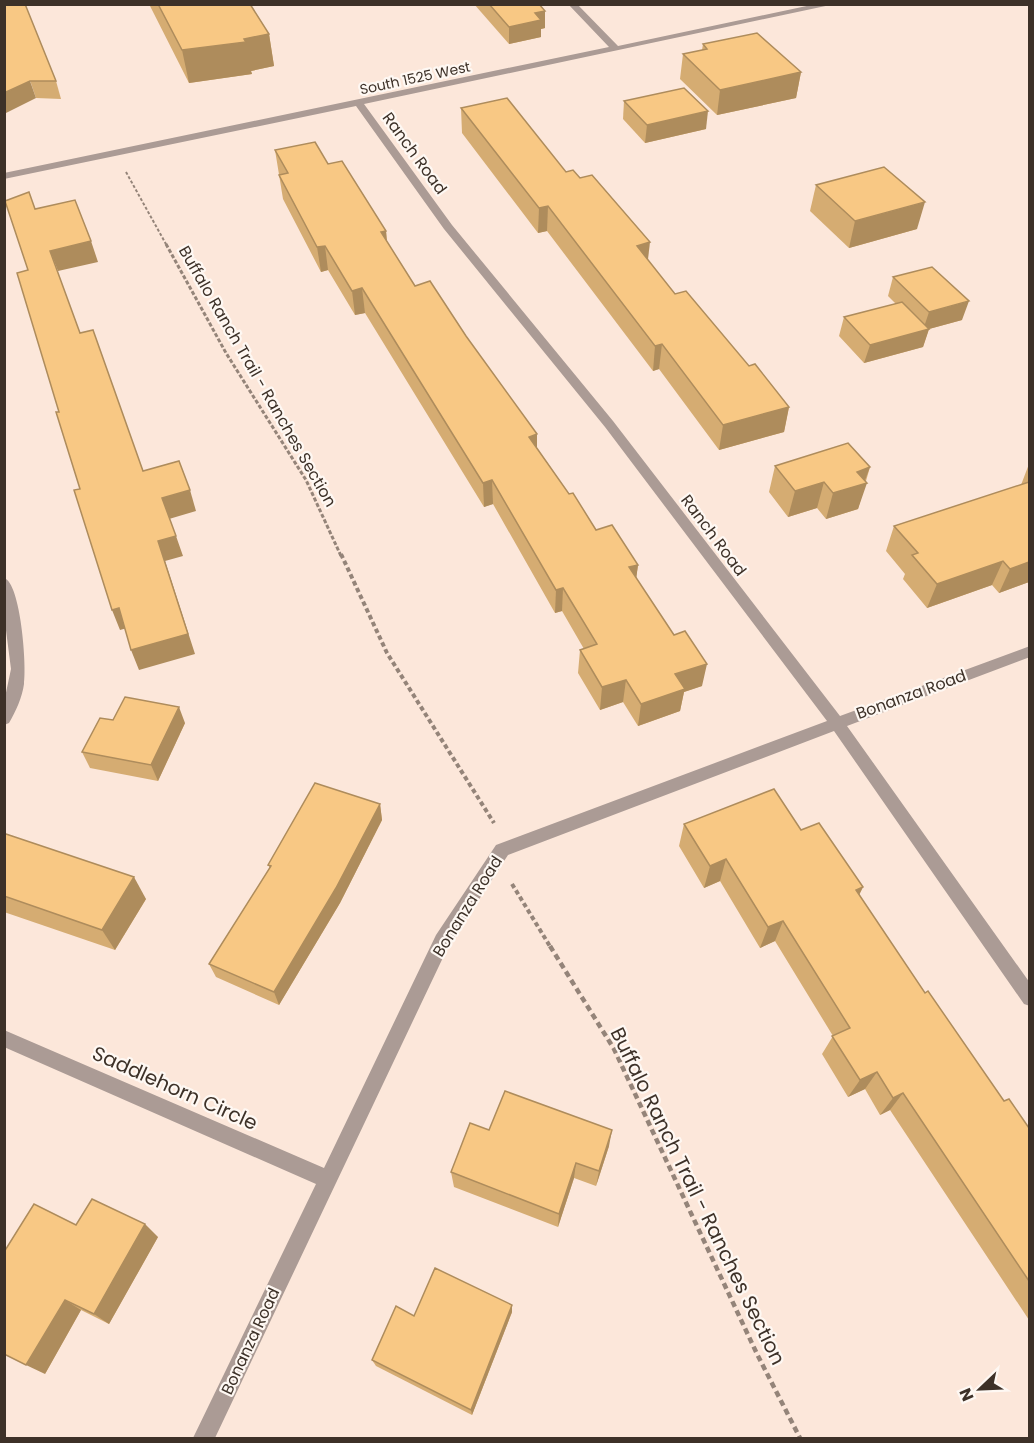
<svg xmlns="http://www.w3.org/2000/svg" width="1034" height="1443" viewBox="0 0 1034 1443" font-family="Poppins,sans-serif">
  <rect width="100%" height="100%" fill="#fce7da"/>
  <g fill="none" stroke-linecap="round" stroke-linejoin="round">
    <path stroke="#948479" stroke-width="2" stroke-dasharray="3 2" stroke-linecap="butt" d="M126,172L167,246"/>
    <path stroke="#948479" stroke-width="3" stroke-dasharray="4 2" stroke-linecap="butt" d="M166,244L226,353L306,480L341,556"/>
    <g stroke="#948479" stroke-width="4" stroke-dasharray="4.5 3" stroke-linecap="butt">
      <path d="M341,554L387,653L494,823"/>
      <path d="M512,884L551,948"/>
    </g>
    <path stroke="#948479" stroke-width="4.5" stroke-dasharray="6 4" stroke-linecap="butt" d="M550,946L614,1049L757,1354L800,1438"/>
    <g fill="#ab9b95" fill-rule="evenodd">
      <path d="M568,4H577L618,46L816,4H835L364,104L452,225L613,421L840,716L1030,646V657L847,726L1030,983V1006L1024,1004L834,731L508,855L448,947L215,1438H193L316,1184L4,1047V1030L324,1168L436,935L496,845L827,721L605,427L444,229L356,106L4,179V173L609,47Z"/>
      <path d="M4,578C21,583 27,667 24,684C22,698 16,711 9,723L4,725V702L11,669L4,615Z"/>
    </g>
  </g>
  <g fill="#d5ac72">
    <path d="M4,4L56,81L61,99L36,98Z"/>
    <path d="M149,4H250L269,34L274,66L251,71L252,74L189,83Z"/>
    <path d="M474,4H539L545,28L541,29V37L509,44Z"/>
    <path d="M703,44L801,72L796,98L717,115L680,79L683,54L702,50Z"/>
    <path d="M624,101L706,129L645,143L623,119Z"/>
    <path d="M461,108L566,172L648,260L675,294L749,366L789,407L784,432L719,450L659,369L653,371L547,231L538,233L462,133Z"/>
    <path d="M275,150L328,164L386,231L387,242L415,286L537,448L569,494L596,530L638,565L636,578L702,686L684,692L680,711L638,726L623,702L600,710L578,673L580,650L584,649L562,611L555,613L493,504L484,507L365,313L355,315L328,270L321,272L283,199Z"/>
    <path d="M816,185L917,229L849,248L810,211Z"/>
    <path d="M893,277L962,320L929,329L923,347L864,363L839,336L844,317L896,304L888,296Z"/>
    <path d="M1029,464V582L999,593L992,585L927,608L903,579L905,574L886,551L894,526L1021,485Z"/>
    <path d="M775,466L870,467L858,509L826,519L817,508L788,517L769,492Z"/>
    <path d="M113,720L185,723L158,781L90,768L82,752Z"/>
    <path d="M380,804L382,820L340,903L279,1005L216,977L209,964L270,868L268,865Z"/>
    <path d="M684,824L801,830L863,887L859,895L925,993L1004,1101L1029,1128V1320L890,1110L880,1115L865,1089L848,1097L822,1054L833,1036L775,941L760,948L720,881L704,888L679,846Z"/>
    <path d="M4,836L146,899L115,950L4,912Z"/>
    <path d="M609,1146L596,1186L574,1178L558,1227L454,1187L451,1172Z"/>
    <path d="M76,1225L158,1237L109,1324L81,1310L45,1374Z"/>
    <path d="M512,1312L472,1415L376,1366L372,1360L414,1316Z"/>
  </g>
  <g fill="#ae8c5c">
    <path d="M545,11V28L541,29V37L509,44V27L535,13Z"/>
    <path d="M269,34L274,66L251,71L252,74L189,83L182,50Z"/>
    <path d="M801,72L796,98L717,115L720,90Z"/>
    <path d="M30,81L36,98L4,114V93Z"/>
    <path d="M708,111L706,129L645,143L647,125Z"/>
    <path d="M925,202L917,229L849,248L855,221Z"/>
    <path d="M548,206L547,231L538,233L539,208Z"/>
    <path d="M386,231L388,255L381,232Z"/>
    <path d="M91,241L98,262L58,271L50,251Z"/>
    <path d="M650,242L647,268L637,246Z"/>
    <path d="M325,246L328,270L321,272L317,247Z"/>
    <path d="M362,288L365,313L355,315L352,291Z"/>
    <path d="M969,301L962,320L929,329L923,347L864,363L870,345L923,330L929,312Z"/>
    <path d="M662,344L659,369L653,371L655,346Z"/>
    <path d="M789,407L784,432L719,450L723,425Z"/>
    <path d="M537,434V458L529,437Z"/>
    <path d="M870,467L864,483H867L858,509L826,519L833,493L857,472Z"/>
    <path d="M492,480L493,504L484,507L483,483Z"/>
    <path d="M824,482L817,508L788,517L795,491Z"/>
    <path d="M190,490L196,511L169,519L162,498Z"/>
    <path d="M176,536L183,556L165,561L195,654L139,670L131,650L158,541Z"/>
    <path d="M1003,561L992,585L927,608L937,584Z"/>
    <path d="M1029,562V582L999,593L1010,569Z"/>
    <path d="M638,565L635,588L629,567Z"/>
    <path d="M563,588L562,611L555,613L556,590Z"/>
    <path d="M119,608L127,628L120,630L112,610Z"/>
    <path d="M707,664L702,686L684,692L680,711L638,726L641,704L675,674Z"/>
    <path d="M626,680L623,702L600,710L602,687Z"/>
    <path d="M179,707L185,723L158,781L151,765Z"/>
    <path d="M380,804L382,820L340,903L279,1005L274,992Z"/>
    <path d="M726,859L720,881L704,888L710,866Z"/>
    <path d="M134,877L146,899L115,950L102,930Z"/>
    <path d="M863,887L852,909L856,890Z"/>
    <path d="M783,921L775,941L760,948L768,927Z"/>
    <path d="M877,1072L865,1089L848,1097L860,1080Z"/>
    <path d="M903,1093L890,1110L880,1115L893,1098Z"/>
    <path d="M612,1130L609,1146L596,1186L599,1171Z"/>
    <path d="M576,1163L574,1178L558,1227L559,1214Z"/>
    <path d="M145,1224L158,1237L109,1324L94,1314Z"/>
    <path d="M65,1300L81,1310L45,1374L26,1365Z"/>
    <path d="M512,1305V1312L472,1415L471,1410Z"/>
  </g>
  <g fill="#f8c884" stroke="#ae8c5c" stroke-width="1.5">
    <path d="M4,4H25L56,81H30L4,93Z"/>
    <path d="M158,4H250L269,34L244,39L246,42L182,50Z"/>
    <path d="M489,4H539L545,11L535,13L541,20L509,27Z"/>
    <path d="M757,33L801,72L720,90L683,54L707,49L703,44Z"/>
    <path d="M684,88L708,111L647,125L624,101Z"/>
    <path d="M507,98L566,172L573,170L580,178L592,175L650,242L637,246L675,294L686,291L749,366L755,364L789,407L723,425L662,344L655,346L548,206L539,208L461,108Z"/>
    <path d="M315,142L328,164L342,161L386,231L381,232L415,286L430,281L466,336L537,434L529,437L569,494L573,493L596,530L612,525L638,565L629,567L674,635L685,631L707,664L675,674L685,689L641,704L626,680L602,687L580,650L597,644L563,588L556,590L492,480L483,483L362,288L352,291L325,246L317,247L279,175L288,173L275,150Z"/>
    <path d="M884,167L925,202L855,221L816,185Z"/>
    <path d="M29,192L35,209L75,200L91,241L50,251L80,333L93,330L143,471L179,461L190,490L162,498L176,536L158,541L188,634L131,650L119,608L112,610L74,490L80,489L56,412H59L17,273L28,270L5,201Z"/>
    <path d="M932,267L969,301L929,312L893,277Z"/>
    <path d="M902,302L929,329L870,345L844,317Z"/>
    <path d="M848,443L870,467L857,472L867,483L833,493L824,482L795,491L775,466Z"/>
    <path d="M1029,482V562L1010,569L1003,561L937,584L912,555L918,553L894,526Z"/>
    <path d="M125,697L179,707L151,765L82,752L100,718L113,720Z"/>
    <path d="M315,783L380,804L336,888L274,992L209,964L271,866L268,865Z"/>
    <path d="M774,789L801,830L819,823L863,887L856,890L925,993L928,991L1004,1101L1009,1099L1029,1128V1281L903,1093L893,1098L877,1072L860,1080L832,1036L850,1028L783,921L768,927L726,859L710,866L684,824Z"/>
    <path d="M6,834L134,877L102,930L4,896V836Z"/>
    <path d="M505,1091L612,1130L599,1171L576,1163L559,1214L451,1172L470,1123L489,1130Z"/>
    <path d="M92,1199L145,1224L94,1314L65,1300L26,1365L4,1354V1252L34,1204L76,1225Z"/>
    <path d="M435,1268L512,1305L471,1410L372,1360L396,1306L414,1316Z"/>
  </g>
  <g text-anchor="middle" stroke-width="4.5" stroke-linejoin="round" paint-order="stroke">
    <g font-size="14" fill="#3d3128" stroke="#fef8f3">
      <text transform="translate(415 78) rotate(-12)" y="5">South 1525 West</text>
    </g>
    <g font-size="16" fill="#3d3128" stroke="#fef8f3">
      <text transform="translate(415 153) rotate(54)" y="6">Ranch Road</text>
      <text transform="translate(258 376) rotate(60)" y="6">Buffalo Ranch Trail - Ranches Section</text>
      <text transform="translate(714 535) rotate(53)" y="6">Ranch Road</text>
      <text transform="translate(911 694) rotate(-20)" y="6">Bonanza Road</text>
      <text transform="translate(467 906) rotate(-58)" y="6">Bonanza Road</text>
      <text transform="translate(250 1341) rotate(-65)" y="6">Bonanza Road</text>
    </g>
    <g font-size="20" fill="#3d3128" stroke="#fef8f3">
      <text transform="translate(175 1088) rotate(24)" y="7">Saddlehorn Circle</text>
      <text transform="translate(698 1196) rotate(64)" y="7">Buffalo Ranch Trail - Ranches Section</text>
    </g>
  </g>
  <rect width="1034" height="1443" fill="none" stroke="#3d3128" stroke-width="12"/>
  <g transform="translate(980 1389) rotate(247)" stroke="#fef8f3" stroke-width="4.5" paint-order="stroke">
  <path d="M0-4.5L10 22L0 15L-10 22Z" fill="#3d3128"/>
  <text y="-9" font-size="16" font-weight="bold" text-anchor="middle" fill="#3d3128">N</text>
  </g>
</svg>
